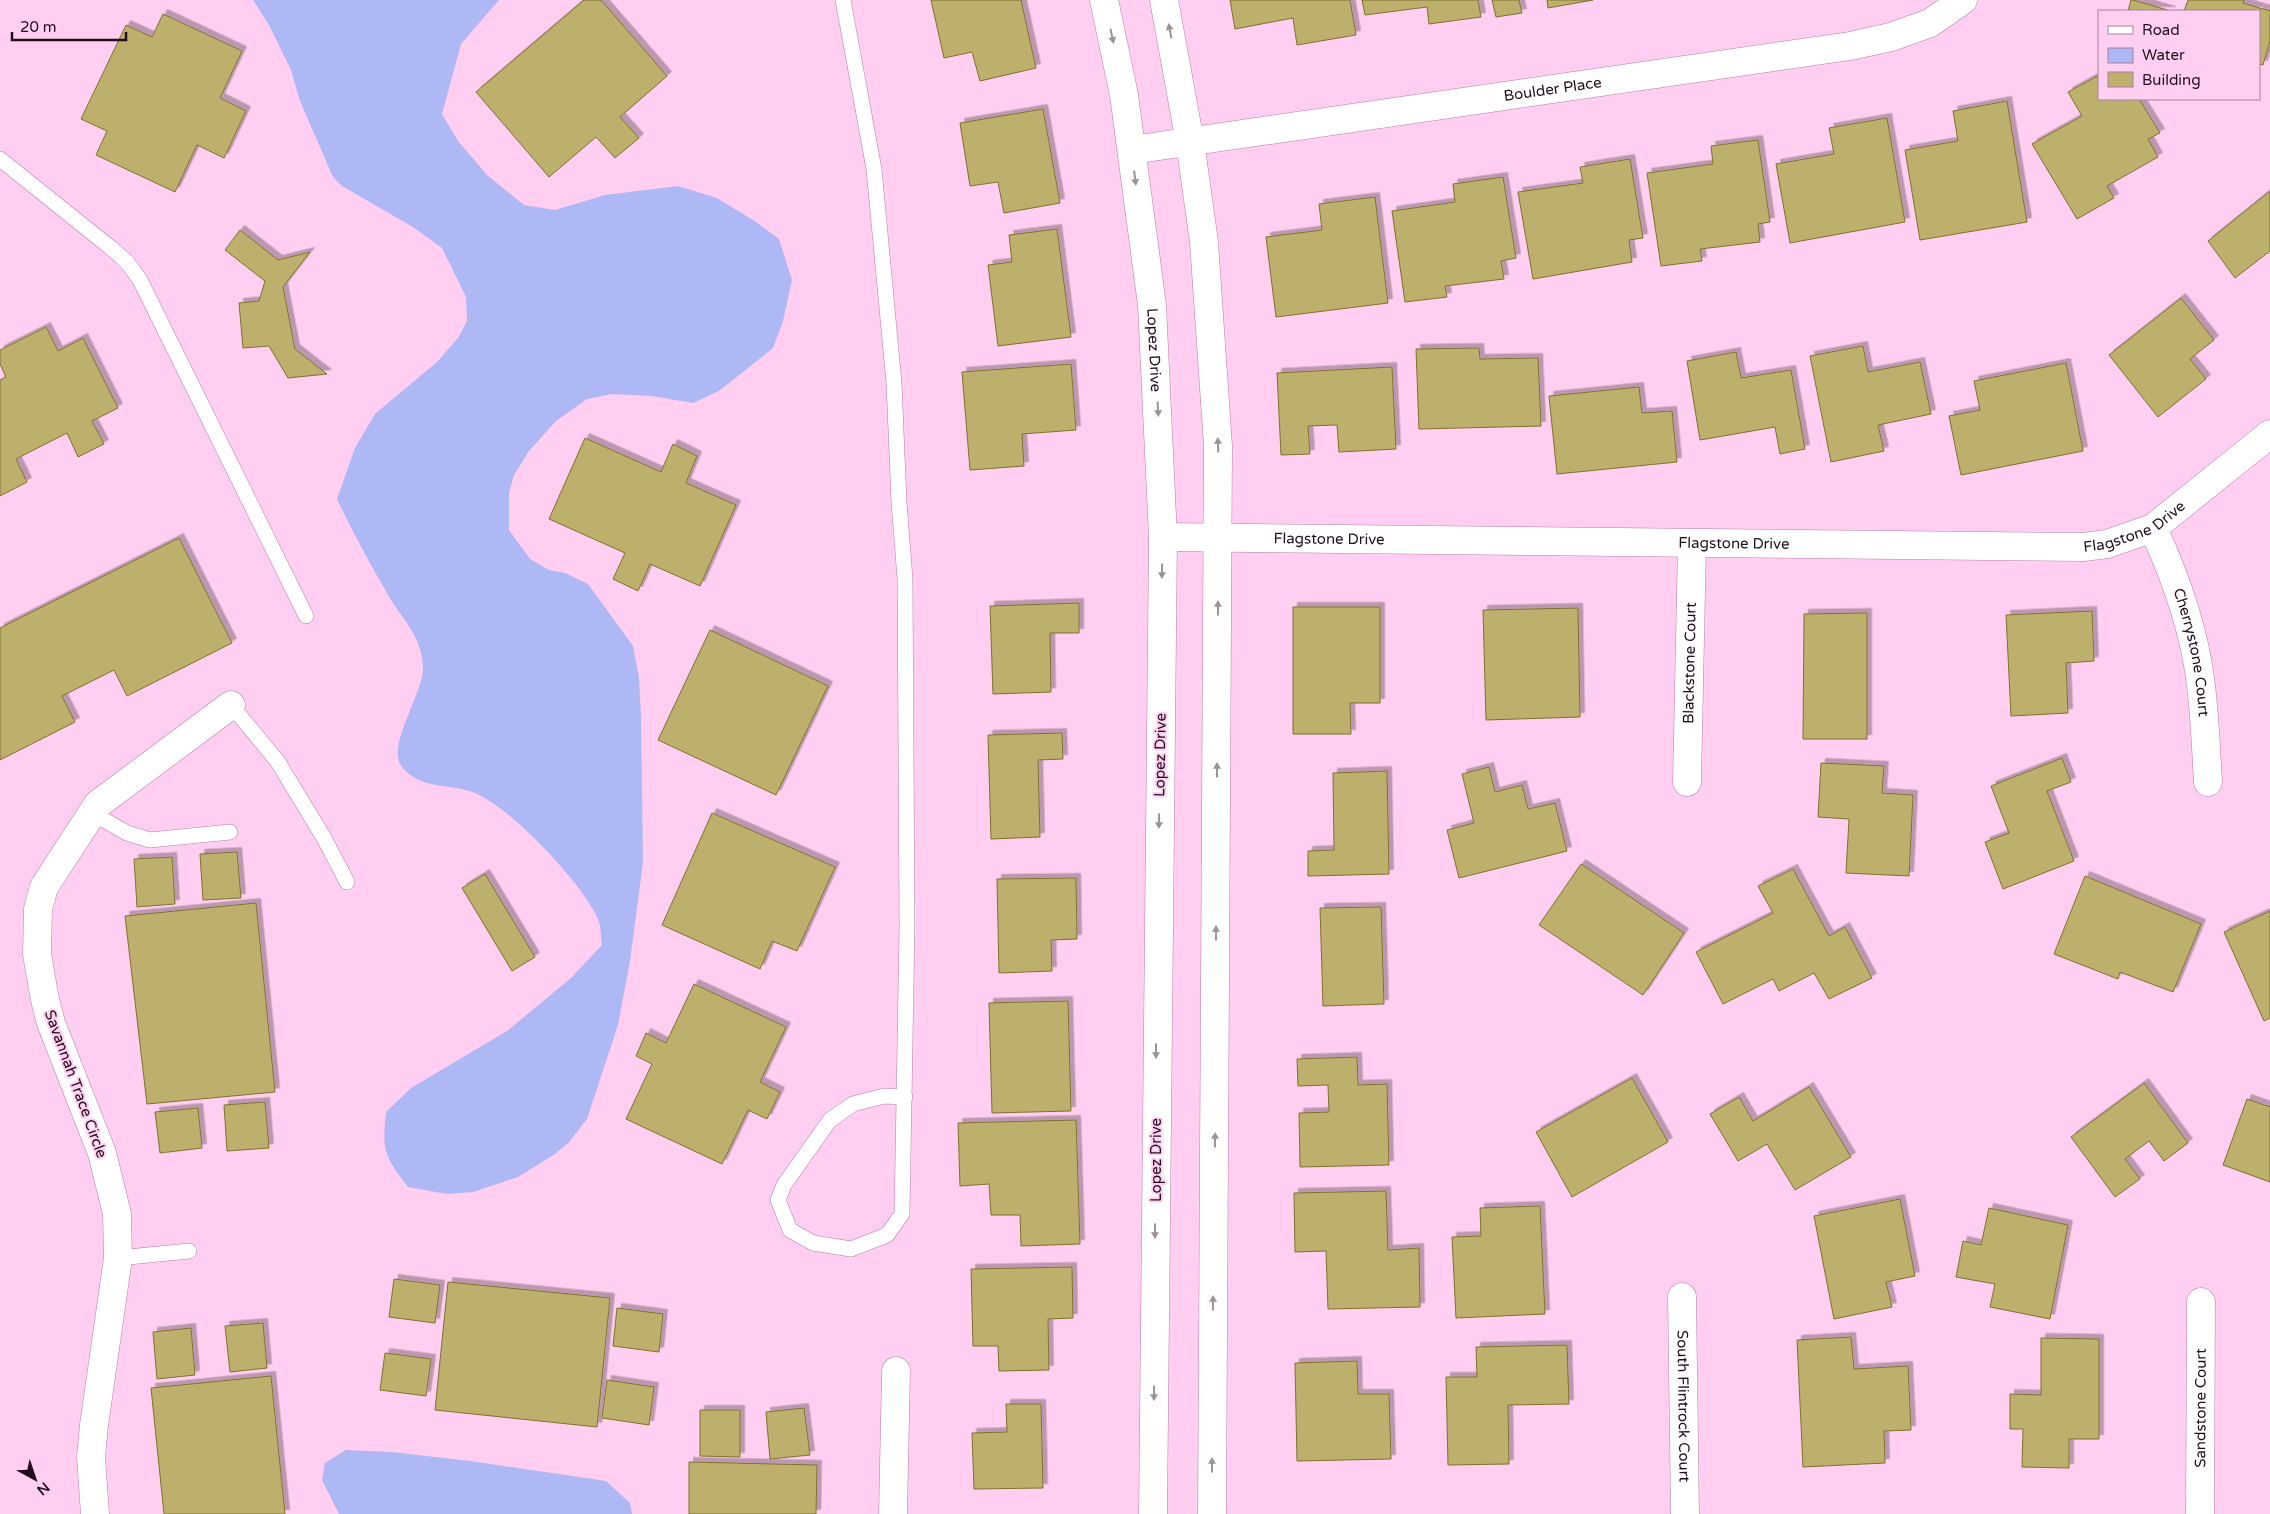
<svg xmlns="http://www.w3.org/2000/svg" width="2270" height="1514" viewBox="0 0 2270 1514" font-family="'Varela Round',sans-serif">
  <defs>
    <filter id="shadow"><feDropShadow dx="4.5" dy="-4.5" stdDeviation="0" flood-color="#0004"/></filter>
  </defs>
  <rect width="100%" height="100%" fill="#ffcef0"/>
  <g fill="#aeb8f5">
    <path d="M253,0H499L461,44L442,114L458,141L487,175L524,205L555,210L605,195L678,186L717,198L756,222L779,239L792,280L783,321L773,348L719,391L693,403L651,396L612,394L587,399L556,421L529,451L514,475L509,493V530L530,559L549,570L565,573L588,584L633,646L639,678L641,717L643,862L630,961L618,1025L587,1119L569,1142L555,1154L518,1177L473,1192L447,1194L408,1187C384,1156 382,1151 386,1112L411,1088L507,1031L571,978L602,945C601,937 601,926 598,919C583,884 510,807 475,793C450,783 420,790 402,767C385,746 425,692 423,666C421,633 401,619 387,593C369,562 352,531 337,499L355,448L375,414L437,362L458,338L467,321L466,297L442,248L413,227L342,186L333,177L300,101L291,70L269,25Z"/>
    <path d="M346,1450L392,1452L470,1461L606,1481L630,1503L632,1514H339L322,1480L325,1463Z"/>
  </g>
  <g fill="#bdaf6c" stroke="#7f712f" filter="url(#shadow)">
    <path d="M584,0H601L667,76L620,117L639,138L615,158L596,137L549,177L476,92Z"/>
    <path d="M931,0H1021L1036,68L980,81L972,52L944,58Z"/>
    <path d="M1230,0H1350L1356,35L1297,45L1293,18L1235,29Z"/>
    <path d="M1362,0H1478L1481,17L1429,24L1427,7L1365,15Z"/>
    <path d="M1492,0H1519L1522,13L1496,17Z"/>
    <path d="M1547,0H1593L1548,8Z"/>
    <path d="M2131,0H2133L2171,11H2128Z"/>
    <path d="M2188,0H2244L2243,3L2270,11V41L2263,65L2259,64V11H2184Z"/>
    <path d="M163,14L242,51L220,98L246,111L224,158L197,145L175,192L96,155L107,131L81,119L126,25L152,37Z"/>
    <path d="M2099,75V99H2139L2160,133L2148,139L2158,157L2107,186L2114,198L2077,219L2032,144L2082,116L2068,92Z"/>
    <path d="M2007,101L2027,222L1920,240L1905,150L1958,141L1953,111Z"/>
    <path d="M1043,109L1060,203L1004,213L998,182L970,186L960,123Z"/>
    <path d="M1887,118L1905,222L1790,243L1776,164L1834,154L1829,128Z"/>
    <path d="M1758,140L1770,222L1758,224L1760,242L1700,249L1702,261L1661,266L1647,173L1713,164L1711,146Z"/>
    <path d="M1630,159L1643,238L1629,240L1632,262L1533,279L1518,192L1583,183L1580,167Z"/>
    <path d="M1503,177L1516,258L1501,261L1504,279L1445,286L1447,297L1405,302L1392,211L1455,202L1453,184Z"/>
    <path d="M2270,191V251L2235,278L2208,241Z"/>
    <path d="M1375,197L1388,303L1276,317L1266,237L1322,230L1319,204Z"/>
    <path d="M1057,229L1071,337L998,346L988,265L1012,262L1009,235Z"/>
    <path d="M240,230L278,260L310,252L283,287L295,349L327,374L288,378L269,346L243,348L239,303L259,301L265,281L225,250Z"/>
    <path d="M2181,298L2214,340L2190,359L2206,379L2158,417L2109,355Z"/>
    <path d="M46,327L58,351L83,338L118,408L92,421L104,444L78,457L67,433L16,459L27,482L0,496V380L6,377L0,364V350Z"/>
    <path d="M1863,346L1868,372L1920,362L1931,414L1878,425L1884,451L1831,462L1810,356Z"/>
    <path d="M1479,348L1480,359L1538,358L1541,426L1419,429L1416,349Z"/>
    <path d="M1736,352L1741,378L1791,370L1805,449L1780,454L1775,427L1700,440L1687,361Z"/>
    <path d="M2066,363L2083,451L1961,475L1949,416L1980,410L1974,381Z"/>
    <path d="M1071,364L1076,430L1022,434L1024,466L970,470L962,372Z"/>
    <path d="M1392,367L1396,449L1339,452L1337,425L1308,426L1310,454L1281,455L1277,373Z"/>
    <path d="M1639,387L1642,413L1672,411L1677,462L1557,474L1549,396Z"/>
    <path d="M585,438L661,472L673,444L697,456L686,483L736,505L700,586L650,564L638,591L613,579L625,553L549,519Z"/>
    <path d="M179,538L232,643L127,696L114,670L62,696L75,722L0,760V628Z"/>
    <path d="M1079,603V633H1050L1051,692L993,694L990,606Z"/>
    <path d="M1293,607H1380V703H1350L1351,734H1293Z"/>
    <path d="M1578,608L1580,717L1486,720L1483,610Z"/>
    <path d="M2092,611L2094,661L2066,663L2068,713L2011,716L2006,615Z"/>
    <path d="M1867,613V739H1803L1804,614Z"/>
    <path d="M710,630L828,686L776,795L658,740Z"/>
    <path d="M1062,733L1063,759L1038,760L1040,837L991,839L988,735Z"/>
    <path d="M2062,758L2071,782L2047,791L2074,861L2003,889L1985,842L2009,833L1991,786Z"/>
    <path d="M1821,763L1884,766L1882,793L1913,795L1909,876L1846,873L1849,819L1818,817Z"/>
    <path d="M1489,767L1495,792L1522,785L1528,809L1555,803L1567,851L1459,878L1447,830L1474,823L1462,774Z"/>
    <path d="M1387,771L1389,874L1308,876V851L1334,850L1333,773Z"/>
    <path d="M712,813L835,867L797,951L772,941L760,969L662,925Z"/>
    <path d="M237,852L241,898L203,900L200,854Z"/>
    <path d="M172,857L175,904L137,907L134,859Z"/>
    <path d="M1581,864L1684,933L1643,995L1539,925Z"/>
    <path d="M1793,869L1829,936L1845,927L1872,978L1829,999L1814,973L1779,991L1773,979L1723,1004L1696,952L1773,913L1758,886Z"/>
    <path d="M485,874L535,957L512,971L462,888Z"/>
    <path d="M2085,876L2201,924L2173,992L2120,972L2118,979L2054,954Z"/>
    <path d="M1076,878L1077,939L1051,940L1052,971L999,973L997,879Z"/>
    <path d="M256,903L275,1092L147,1104L125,916Z"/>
    <path d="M1381,907L1384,1004L1323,1006L1320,908Z"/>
    <path d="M2270,911V1018L2264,1021L2224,932Z"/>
    <path d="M694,984L786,1027L760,1082L780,1092L767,1119L748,1110L722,1164L626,1119L652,1064L636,1056L646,1033L666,1043Z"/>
    <path d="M1068,1001L1071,1111L992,1113L989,1003Z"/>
    <path d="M1357,1057L1358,1085L1387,1084L1389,1165L1300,1167L1299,1113L1329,1112L1328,1085L1298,1086L1297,1059Z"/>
    <path d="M1632,1078L1668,1142L1572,1197L1536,1132Z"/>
    <path d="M2144,1083L2188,1143L2164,1161L2149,1141L2125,1159L2140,1179L2115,1197L2071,1137Z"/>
    <path d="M1809,1087L1851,1157L1795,1190L1767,1144L1738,1161L1710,1114L1739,1097L1753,1121Z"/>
    <path d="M2247,1099L2270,1107V1182L2223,1165Z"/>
    <path d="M265,1102L269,1148L227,1151L224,1105Z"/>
    <path d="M198,1108L202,1148L160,1153L155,1112Z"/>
    <path d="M1076,1120L1080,1244L1021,1246L1020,1215H991L989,1184L960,1186L958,1123Z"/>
    <path d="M1386,1191L1388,1250L1419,1248L1420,1307L1328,1309L1326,1251L1295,1252L1294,1193Z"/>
    <path d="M1900,1199L1915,1276L1886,1282L1892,1307L1834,1319L1814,1216Z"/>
    <path d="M1540,1206L1545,1314L1456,1318L1452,1237L1481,1236L1480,1208Z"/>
    <path d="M1989,1208L2068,1225L2050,1319L1990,1307L1995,1284L1956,1277L1963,1241L1981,1245Z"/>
    <path d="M1072,1267L1073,1318L1048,1319L1049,1370L999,1371L998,1346H973L971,1269Z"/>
    <path d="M394,1279L440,1285L435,1323L389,1317Z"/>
    <path d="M448,1282L610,1298L597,1427L435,1410Z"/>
    <path d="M617,1308L663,1314L659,1352L613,1346Z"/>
    <path d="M263,1323L267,1368L230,1372L225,1326Z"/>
    <path d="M191,1328L195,1375L157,1379L153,1332Z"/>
    <path d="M1851,1337L1854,1369L1908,1366L1911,1430L1884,1431L1885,1463L1803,1467L1797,1340Z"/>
    <path d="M2041,1338L2099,1339V1439H2069V1468L2022,1467L2023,1429H2010V1394L2041,1395Z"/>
    <path d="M1567,1345L1569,1404L1508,1405L1509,1464L1448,1465L1446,1377H1477L1476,1347Z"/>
    <path d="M385,1353L431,1359L426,1396L380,1390Z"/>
    <path d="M1357,1361L1358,1394H1389L1391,1459L1297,1461L1295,1363Z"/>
    <path d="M271,1376L285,1514H164L151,1388Z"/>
    <path d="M607,1380L654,1387L649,1425L602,1418Z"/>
    <path d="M1006,1404H1041L1043,1488L974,1489L972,1433L1007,1432Z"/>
    <path d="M804,1408L810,1455L770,1459L766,1412Z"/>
    <path d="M700,1410H740V1457L700,1456Z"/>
    <path d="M689,1462L817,1465L816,1514H689Z"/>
  </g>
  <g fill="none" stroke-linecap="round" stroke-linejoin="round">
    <g stroke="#b67ea6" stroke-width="16">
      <g id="service">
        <path d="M843,0L874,169L894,383L899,502L905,579L907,926L902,1214L887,1235L851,1249L813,1243L790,1230L778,1200L784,1185L830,1120L853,1104L884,1096L905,1097"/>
        <path d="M0,159L111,248L127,262L140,280L306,616"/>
        <path d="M231,705L278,762L324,838L347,882"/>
        <path d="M92,813L127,833L150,840L230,832"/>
        <path d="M118,1258L189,1251"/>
      </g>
    </g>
    <g stroke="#b67ea6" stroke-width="29">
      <g id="minor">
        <path id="s1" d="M1104,0L1124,95L1152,305L1163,537L1153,1514"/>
        <path d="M1164,0L1190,142L1204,242L1218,446L1212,1514"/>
        <path id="s2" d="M1132,150L1850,46L1891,37L1930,23L1963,0"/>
        <path id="s3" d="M2153,528C2176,578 2195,631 2201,686C2205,718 2206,750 2208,782"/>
        <path id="s4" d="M1163,537L2083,547L2107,544L2153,528L2270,434"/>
        <path id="s5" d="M1687,782L1692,544"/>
        <path id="s6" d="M1682,1297L1685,1514"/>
        <path d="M95,1514L91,1457L94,1425L118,1258L117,1214L102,1153L51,1023L45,1000L37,954L38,909L44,887L98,804L231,705"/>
        <path d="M893,1514L896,1371"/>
        <path id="s7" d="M2200,1514L2201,1302"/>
      </g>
    </g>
    <use href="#service" stroke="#fff" stroke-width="15"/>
    <use href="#minor" stroke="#fff" stroke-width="28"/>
  </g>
  <defs><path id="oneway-solid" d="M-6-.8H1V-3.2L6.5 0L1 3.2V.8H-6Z" transform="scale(1.25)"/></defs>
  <g fill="#9c9399">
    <use href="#oneway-solid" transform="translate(1170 31) rotate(-101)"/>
    <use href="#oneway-solid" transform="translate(1112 36) rotate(78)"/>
    <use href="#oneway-solid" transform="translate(1135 178) rotate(83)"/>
    <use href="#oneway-solid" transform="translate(1158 409) rotate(87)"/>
    <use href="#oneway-solid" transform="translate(1218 445) rotate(-92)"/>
    <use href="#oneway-solid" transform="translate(1162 571) rotate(91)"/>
    <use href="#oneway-solid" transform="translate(1218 608) rotate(-90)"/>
    <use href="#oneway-solid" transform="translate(1217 770) rotate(-90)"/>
    <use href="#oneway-solid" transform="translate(1159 821) rotate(91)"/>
    <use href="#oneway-solid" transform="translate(1216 933) rotate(-90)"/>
    <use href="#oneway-solid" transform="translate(1156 1051) rotate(90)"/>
    <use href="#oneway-solid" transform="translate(1215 1140) rotate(-89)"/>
    <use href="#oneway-solid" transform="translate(1155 1231) rotate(90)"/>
    <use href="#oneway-solid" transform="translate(1213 1303) rotate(-89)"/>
    <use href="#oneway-solid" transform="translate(1154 1393) rotate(90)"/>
    <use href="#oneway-solid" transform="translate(1212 1465) rotate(-90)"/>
  </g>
  <g text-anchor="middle" stroke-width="4" stroke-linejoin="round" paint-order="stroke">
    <g font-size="15" fill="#220e1d" stroke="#ffcef0">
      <text dy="5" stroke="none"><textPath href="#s2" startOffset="425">Boulder Place</textPath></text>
      <text dy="5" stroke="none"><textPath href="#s1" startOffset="354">Lopez Drive</textPath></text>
      <text dy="5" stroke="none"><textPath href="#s4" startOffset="976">Flagstone Drive</textPath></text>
      <text dy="5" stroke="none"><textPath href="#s4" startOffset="166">Flagstone Drive</textPath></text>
      <text dy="5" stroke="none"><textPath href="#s4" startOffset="571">Flagstone Drive</textPath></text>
      <text dy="5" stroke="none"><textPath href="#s3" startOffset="131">Cherrystone Court</textPath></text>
      <text dy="5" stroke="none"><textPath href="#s5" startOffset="119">Blackstone Court</textPath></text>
      <text transform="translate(1160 755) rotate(-89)" y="5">Lopez Drive</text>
      <text transform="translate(76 1084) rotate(70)" y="5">Savannah Trace Circle</text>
      <text transform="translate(1156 1160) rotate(-90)" y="5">Lopez Drive</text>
      <text dy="5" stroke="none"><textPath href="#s6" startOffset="109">South Flintrock Court</textPath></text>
      <text dy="5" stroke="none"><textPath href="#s7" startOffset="106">Sandstone Court</textPath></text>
    </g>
  </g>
  <rect x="2098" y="10" width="162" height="90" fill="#ffcef0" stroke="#a7819c"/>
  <rect x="2108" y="26" width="25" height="8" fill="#ffffff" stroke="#a7819c"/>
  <text x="2142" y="35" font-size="15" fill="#220e1d">Road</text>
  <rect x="2108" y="48" width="25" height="15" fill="#aeb8f5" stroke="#a7819c"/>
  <text x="2142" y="60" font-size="15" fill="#220e1d">Water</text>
  <rect x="2108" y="72" width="25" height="15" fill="#bdaf6c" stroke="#a7819c"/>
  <text x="2142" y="85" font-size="15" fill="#220e1d">Building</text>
  <g transform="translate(35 1479) rotate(140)" stroke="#ffcef0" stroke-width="4" paint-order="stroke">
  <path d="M0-4L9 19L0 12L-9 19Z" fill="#220e1d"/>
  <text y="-8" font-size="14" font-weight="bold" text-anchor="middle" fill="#220e1d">N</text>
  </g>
  <path d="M12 32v8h114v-8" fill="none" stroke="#220e1d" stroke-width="2.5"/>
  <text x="20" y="32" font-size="15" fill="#220e1d" stroke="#ffcef0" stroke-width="4" paint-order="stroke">20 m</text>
</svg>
